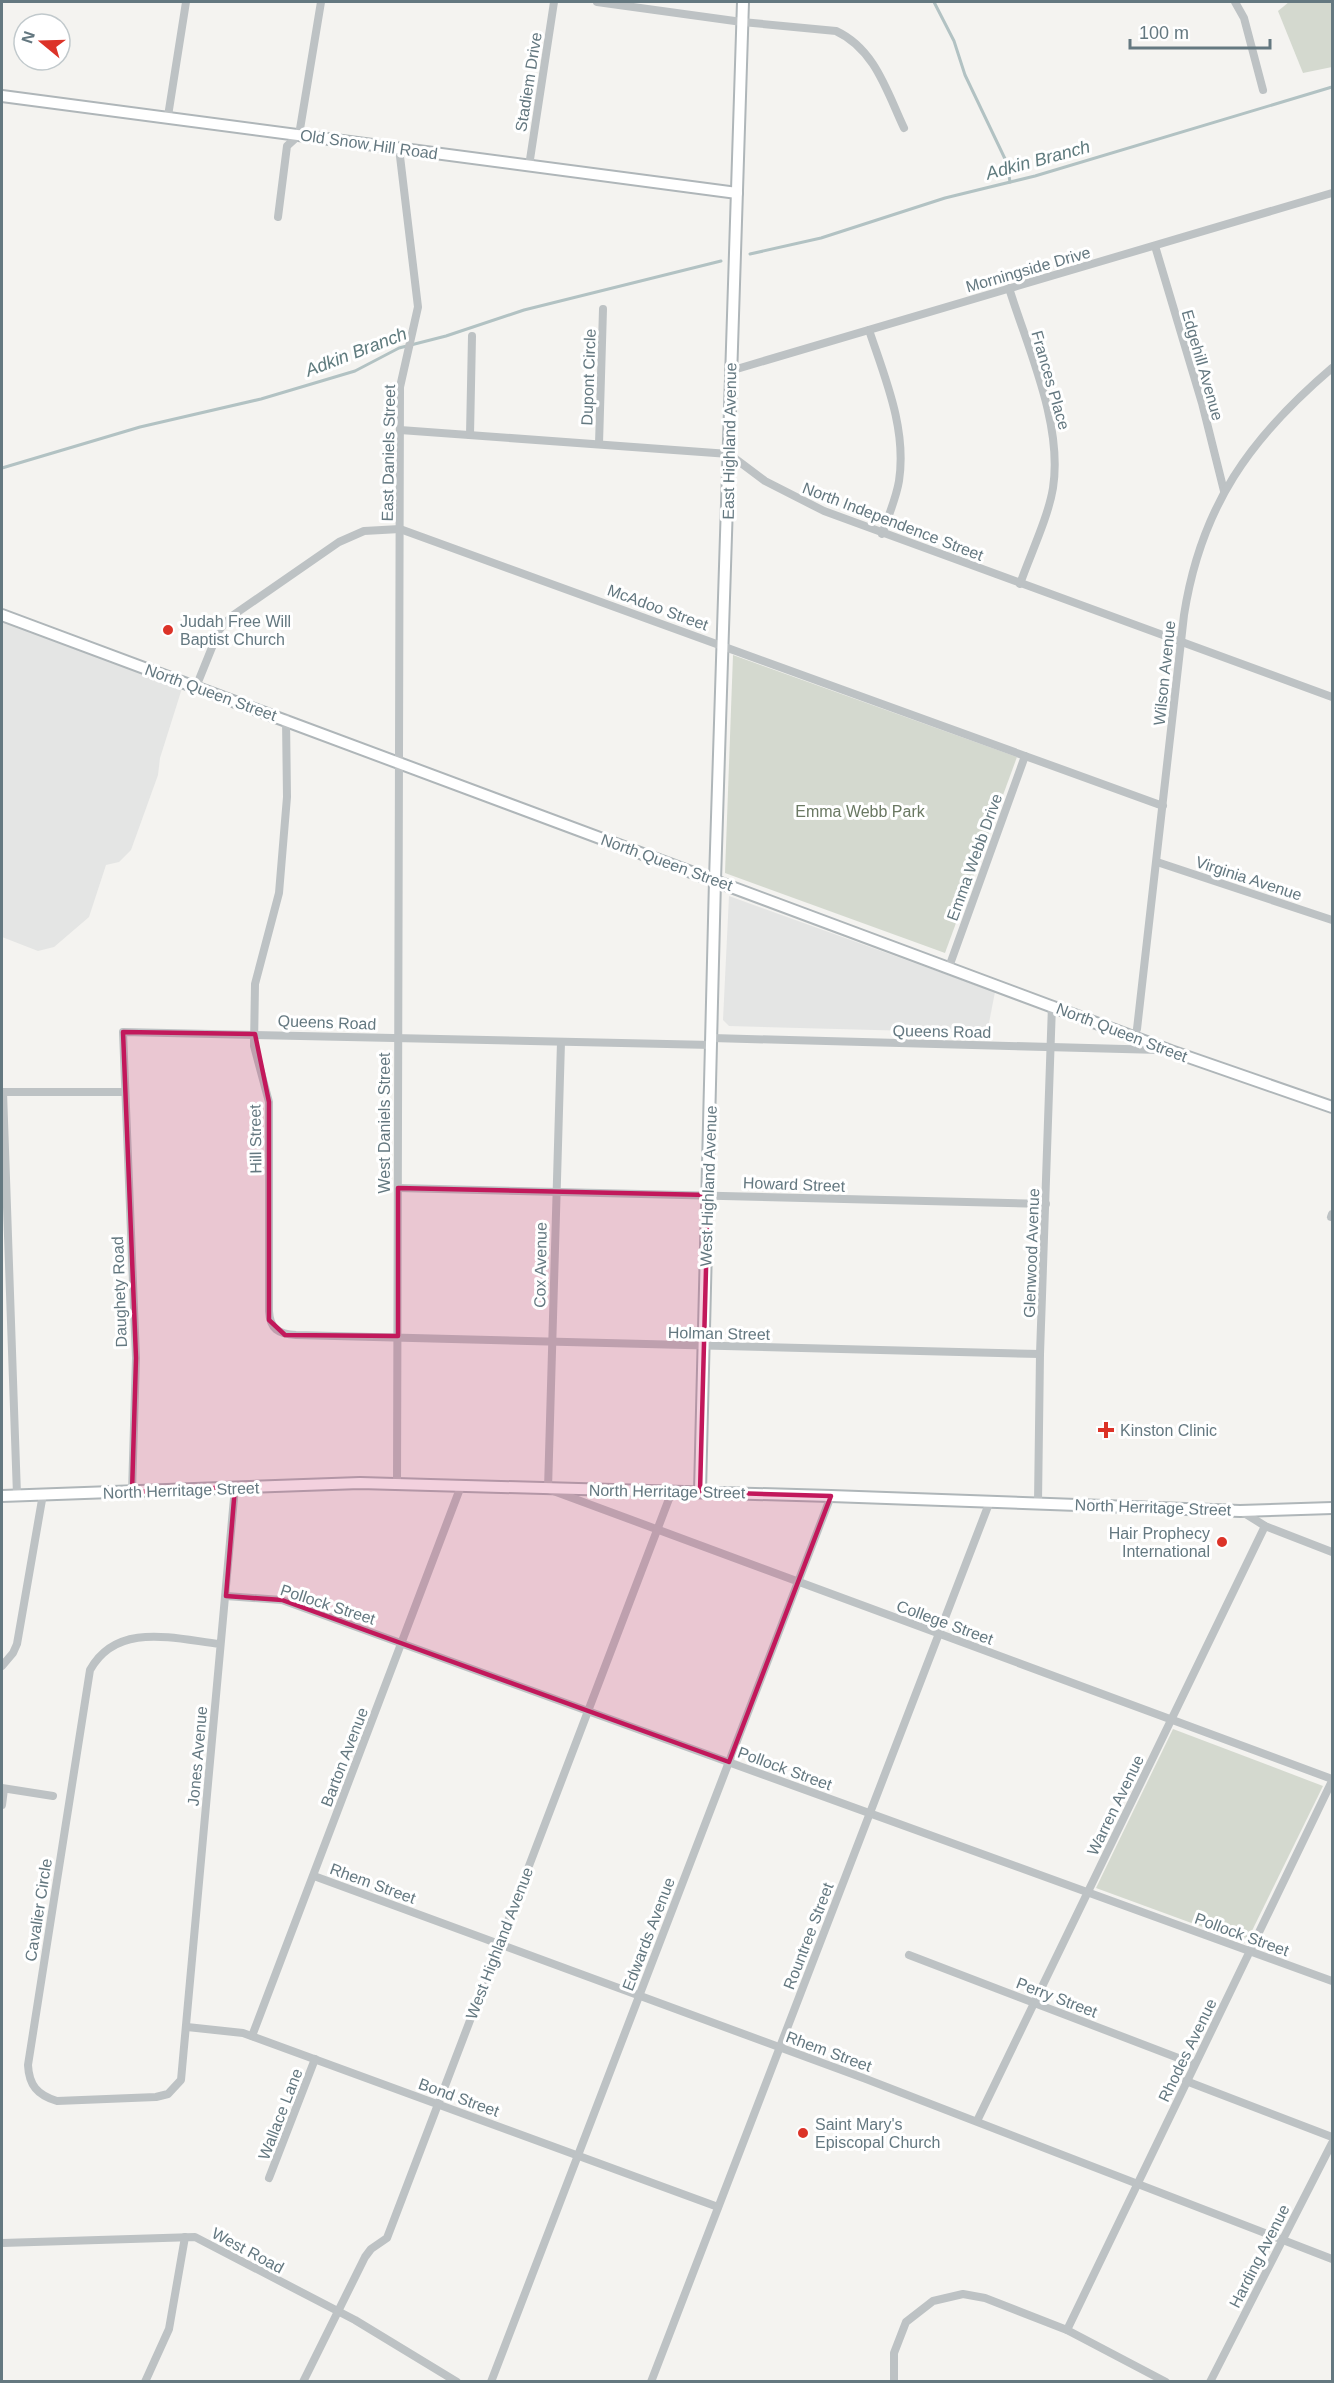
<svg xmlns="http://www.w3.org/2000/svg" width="1334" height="2383" viewBox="0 0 1334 2383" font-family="Arial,sans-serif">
  <rect width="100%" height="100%" fill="#f4f3f0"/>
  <g fill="#e4e5e4">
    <path d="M2,615L184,682L160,758L158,775L131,850L119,862L106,865L89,917L54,947L38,951L2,937Z"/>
    <path d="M729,896L995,992L987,1033L729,1026L723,1020Z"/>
  </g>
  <g fill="#d4d9cf">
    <path d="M1289,2H1332V67L1303,73L1278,11Z"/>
    <path d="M733,655L1017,757L945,953L725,873Z"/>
    <path d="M1173,1729L1323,1786L1246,1943L1096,1888Z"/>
  </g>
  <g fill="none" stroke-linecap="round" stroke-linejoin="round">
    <g stroke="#b2c2c3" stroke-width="3">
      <path d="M934,2L954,41L965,75L1007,163L1010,182"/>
      <path d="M750,254L821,238L945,198L1035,176L1332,87"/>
      <path d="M2,468L140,427L261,399L355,371L399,348L446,336L524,310L721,261"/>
    </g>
    <g stroke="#afb6b9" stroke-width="14">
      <g id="secondary">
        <path d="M2,96L737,193"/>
        <path d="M2,615L1171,1051L1332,1107"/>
        <path d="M700,1492L715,880L743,2"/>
        <path d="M2,1496L360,1483L831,1496L1240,1511L1332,1508"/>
      </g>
    </g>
    <g stroke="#bdc2c4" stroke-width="8">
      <path d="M597,2L742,22L836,31C875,49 887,92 904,128"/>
      <path d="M1235,2L1244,18L1263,90"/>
      <path d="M168,116L186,2"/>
      <path d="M529,166L554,2"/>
      <path d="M278,217L287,146L299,135L321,2"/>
      <path d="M1155,246L1202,403L1224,491"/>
      <path d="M1009,288C1028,349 1063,424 1053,488C1048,518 1030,555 1020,584"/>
      <path d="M869,330C885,378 907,429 899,481C896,499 888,517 882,534"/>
      <path d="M730,371L1332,193"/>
      <path d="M400,430L729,454L765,481L824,511L1332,697"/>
      <path d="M470,435L472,336"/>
      <path d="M599,444L603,309"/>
      <path d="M196,687L219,630L232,616L339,542L364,531L400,529L1163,806"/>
      <path d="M286,719L287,797L279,893L255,984L254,1046L269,1102V1311C270,1329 278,1334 296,1335L1040,1354"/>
      <path d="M1157,862L1332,920"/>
      <path d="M949,967L1025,756"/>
      <path d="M1137,1029L1184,615C1201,506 1250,438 1332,368"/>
      <path d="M712,1038L1161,1050"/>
      <path d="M561,1042L548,1489L1332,1779"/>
      <path d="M2,1092H125"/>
      <path d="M3,1092L17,1495"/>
      <path d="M398,1188L1046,1204"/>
      <path d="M1331,1217L1332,1214"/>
      <path d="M397,1485L400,387L418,307L399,148"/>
      <path d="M132,1492L136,1358L123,1032L712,1045"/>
      <path d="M1038,1502L1040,1354L1052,1005"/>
      <path d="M1241,1511L1265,1526L1332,1552"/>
      <path d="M226,1596L282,1600L1332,1981"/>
      <path d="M220,1644C175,1639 117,1621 90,1670L28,2065C29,2085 37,2095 57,2101L156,2097L168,2094L181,2080L235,1487"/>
      <path d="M2,1666L13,1653L17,1644L43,1494"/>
      <path d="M2,1788L53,1796"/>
      <path d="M2,1805L4,1789"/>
      <path d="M314,1876L866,2079L1332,2259"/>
      <path d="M909,1955L1194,2064"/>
      <path d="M187,2027L243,2033L718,2207"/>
      <path d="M252,2036L461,1486"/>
      <path d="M1186,2081L1332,2137"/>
      <path d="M977,2121L1265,1526"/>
      <path d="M269,2178L315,2059"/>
      <path d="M2,2243L195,2237L355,2320L457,2382"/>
      <path d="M1067,2330L1332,1781"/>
      <path d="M145,2382L169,2329L185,2237"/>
      <path d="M303,2382L365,2257L371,2249L387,2238L672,1491"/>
      <path d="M491,2382L831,1496"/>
      <path d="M651,2382L990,1501"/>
      <path d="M894,2382V2353L906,2322L933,2301L963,2294L985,2298L1067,2330L1166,2382"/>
      <path d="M1210,2382L1332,2143"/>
    </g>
    <use href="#secondary" stroke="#fff" stroke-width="10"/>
  </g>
  <path fill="#c2185b" fill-opacity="0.2" stroke="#c2185b" stroke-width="4.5" stroke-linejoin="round" d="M123,1032L255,1034L269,1102V1320L285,1335L398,1336V1188L708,1195L700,1492L831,1496L729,1762L282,1600L226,1596L235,1487L132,1492L136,1358Z"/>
  <g fill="#dc3328" stroke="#fff" stroke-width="2">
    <circle cx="168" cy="630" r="6"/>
    <path d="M1103 1421h6v6h6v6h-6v6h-6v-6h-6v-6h6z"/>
    <circle cx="1222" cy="1542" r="6"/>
    <circle cx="803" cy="2133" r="6"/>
  </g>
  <g text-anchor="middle" stroke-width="6" stroke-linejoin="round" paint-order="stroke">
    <g font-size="16" fill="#647880" stroke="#fff">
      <text transform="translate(528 82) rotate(-81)" y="6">Stadiem Drive</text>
      <text transform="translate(369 144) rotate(8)" y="6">Old Snow Hill Road</text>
      <text transform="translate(1028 269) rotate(-16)" y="6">Morningside Drive</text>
      <text transform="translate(1203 365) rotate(74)" y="6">Edgehill Avenue</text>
      <text transform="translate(588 377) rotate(-88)" y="6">Dupont Circle</text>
      <text transform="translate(1051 380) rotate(74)" y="6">Frances Place</text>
      <text transform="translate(729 441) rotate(-89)" y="6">East Highland Avenue</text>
      <text transform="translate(388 453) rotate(-89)" y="6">East Daniels Street</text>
      <text transform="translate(893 521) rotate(21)" y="6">North Independence Street</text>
      <text transform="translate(658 607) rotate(20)" y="6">McAdoo Street</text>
      <text transform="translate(1164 673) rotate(-84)" y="6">Wilson Avenue</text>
      <text transform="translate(211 692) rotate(20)" y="6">North Queen Street</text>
      <text transform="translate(974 857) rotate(-70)" y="6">Emma Webb Drive</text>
      <text transform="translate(667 862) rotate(20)" y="6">North Queen Street</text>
      <text transform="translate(1249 878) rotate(18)" y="6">Virginia Avenue</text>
      <text transform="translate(327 1022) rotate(2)" y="6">Queens Road</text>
      <text transform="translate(942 1031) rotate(1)" y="6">Queens Road</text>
      <text transform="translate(1122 1032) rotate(21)" y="6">North Queen Street</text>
      <text transform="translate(384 1123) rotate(-90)" y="6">West Daniels Street</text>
      <text transform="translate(255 1139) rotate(-91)" y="6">Hill Street</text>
      <text transform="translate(794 1184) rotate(2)" y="6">Howard Street</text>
      <text transform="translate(708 1186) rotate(-88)" y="6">West Highland Avenue</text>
      <text transform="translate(1031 1253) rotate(-88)" y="6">Glenwood Avenue</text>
      <text transform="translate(540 1265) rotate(-89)" y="6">Cox Avenue</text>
      <text transform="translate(119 1292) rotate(-92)" y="6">Daughety Road</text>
      <text transform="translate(719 1333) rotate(1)" y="6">Holman Street</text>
      <text transform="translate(181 1490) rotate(-2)" y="6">North Herritage Street</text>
      <text transform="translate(667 1491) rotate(1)" y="6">North Herritage Street</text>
      <text transform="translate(1153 1507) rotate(2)" y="6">North Herritage Street</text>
      <text transform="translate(328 1604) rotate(18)" y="6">Pollock Street</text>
      <text transform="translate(945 1622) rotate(20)" y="6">College Street</text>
      <text transform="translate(197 1756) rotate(-85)" y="6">Jones Avenue</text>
      <text transform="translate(344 1757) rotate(-69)" y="6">Barton Avenue</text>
      <text transform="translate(785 1768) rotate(20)" y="6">Pollock Street</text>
      <text transform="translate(1115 1805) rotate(-64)" y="6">Warren Avenue</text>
      <text transform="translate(373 1883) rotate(20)" y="6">Rhem Street</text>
      <text transform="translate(38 1910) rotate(-81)" y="6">Cavalier Circle</text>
      <text transform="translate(648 1934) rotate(-69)" y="6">Edwards Avenue</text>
      <text transform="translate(1242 1934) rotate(20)" y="6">Pollock Street</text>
      <text transform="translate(808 1936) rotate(-69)" y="6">Rountree Street</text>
      <text transform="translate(499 1943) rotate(-69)" y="6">West Highland Avenue</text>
      <text transform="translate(1057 1997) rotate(21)" y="6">Perry Street</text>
      <text transform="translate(1187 2050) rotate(-64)" y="6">Rhodes Avenue</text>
      <text transform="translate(829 2051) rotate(20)" y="6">Rhem Street</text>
      <text transform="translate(459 2097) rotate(20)" y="6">Bond Street</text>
      <text transform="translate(280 2114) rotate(-69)" y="6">Wallace Lane</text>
      <text transform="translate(248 2250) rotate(28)" y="6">West Road</text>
      <text transform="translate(1259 2256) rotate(-63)" y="6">Harding Avenue</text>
    </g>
    <g font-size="16" fill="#647880" stroke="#fff" text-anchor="start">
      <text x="180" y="627">Judah Free Will<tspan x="180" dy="18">Baptist Church</tspan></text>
      <text x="1120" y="1436">Kinston Clinic</text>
      <text x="1210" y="1539" text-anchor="end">Hair Prophecy<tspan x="1210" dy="18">International</tspan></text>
      <text x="815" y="2130">Saint Mary's<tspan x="815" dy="18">Episcopal Church</tspan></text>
    </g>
    <g font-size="16" fill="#6a7862" stroke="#fff">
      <text x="860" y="817">Emma Webb Park</text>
    </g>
    <g font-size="18" font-style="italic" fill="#5f7b7e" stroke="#fff">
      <text transform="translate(1038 160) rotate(-15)" y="6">Adkin Branch</text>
      <text transform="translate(356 352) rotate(-21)" y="6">Adkin Branch</text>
    </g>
  </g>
  <rect width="1334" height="2383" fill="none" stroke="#647880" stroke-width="6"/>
  <g transform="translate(42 42) rotate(289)"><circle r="28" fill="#ffffff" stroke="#c1c9cc" stroke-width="1.5"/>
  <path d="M0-4.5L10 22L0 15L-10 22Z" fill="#dc3328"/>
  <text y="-9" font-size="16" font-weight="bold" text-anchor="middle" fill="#647880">N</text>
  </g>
  <path d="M1130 39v9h140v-9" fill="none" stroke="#647880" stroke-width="3"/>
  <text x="1139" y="39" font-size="18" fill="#647880" stroke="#ffffff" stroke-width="4.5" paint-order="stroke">100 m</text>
</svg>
